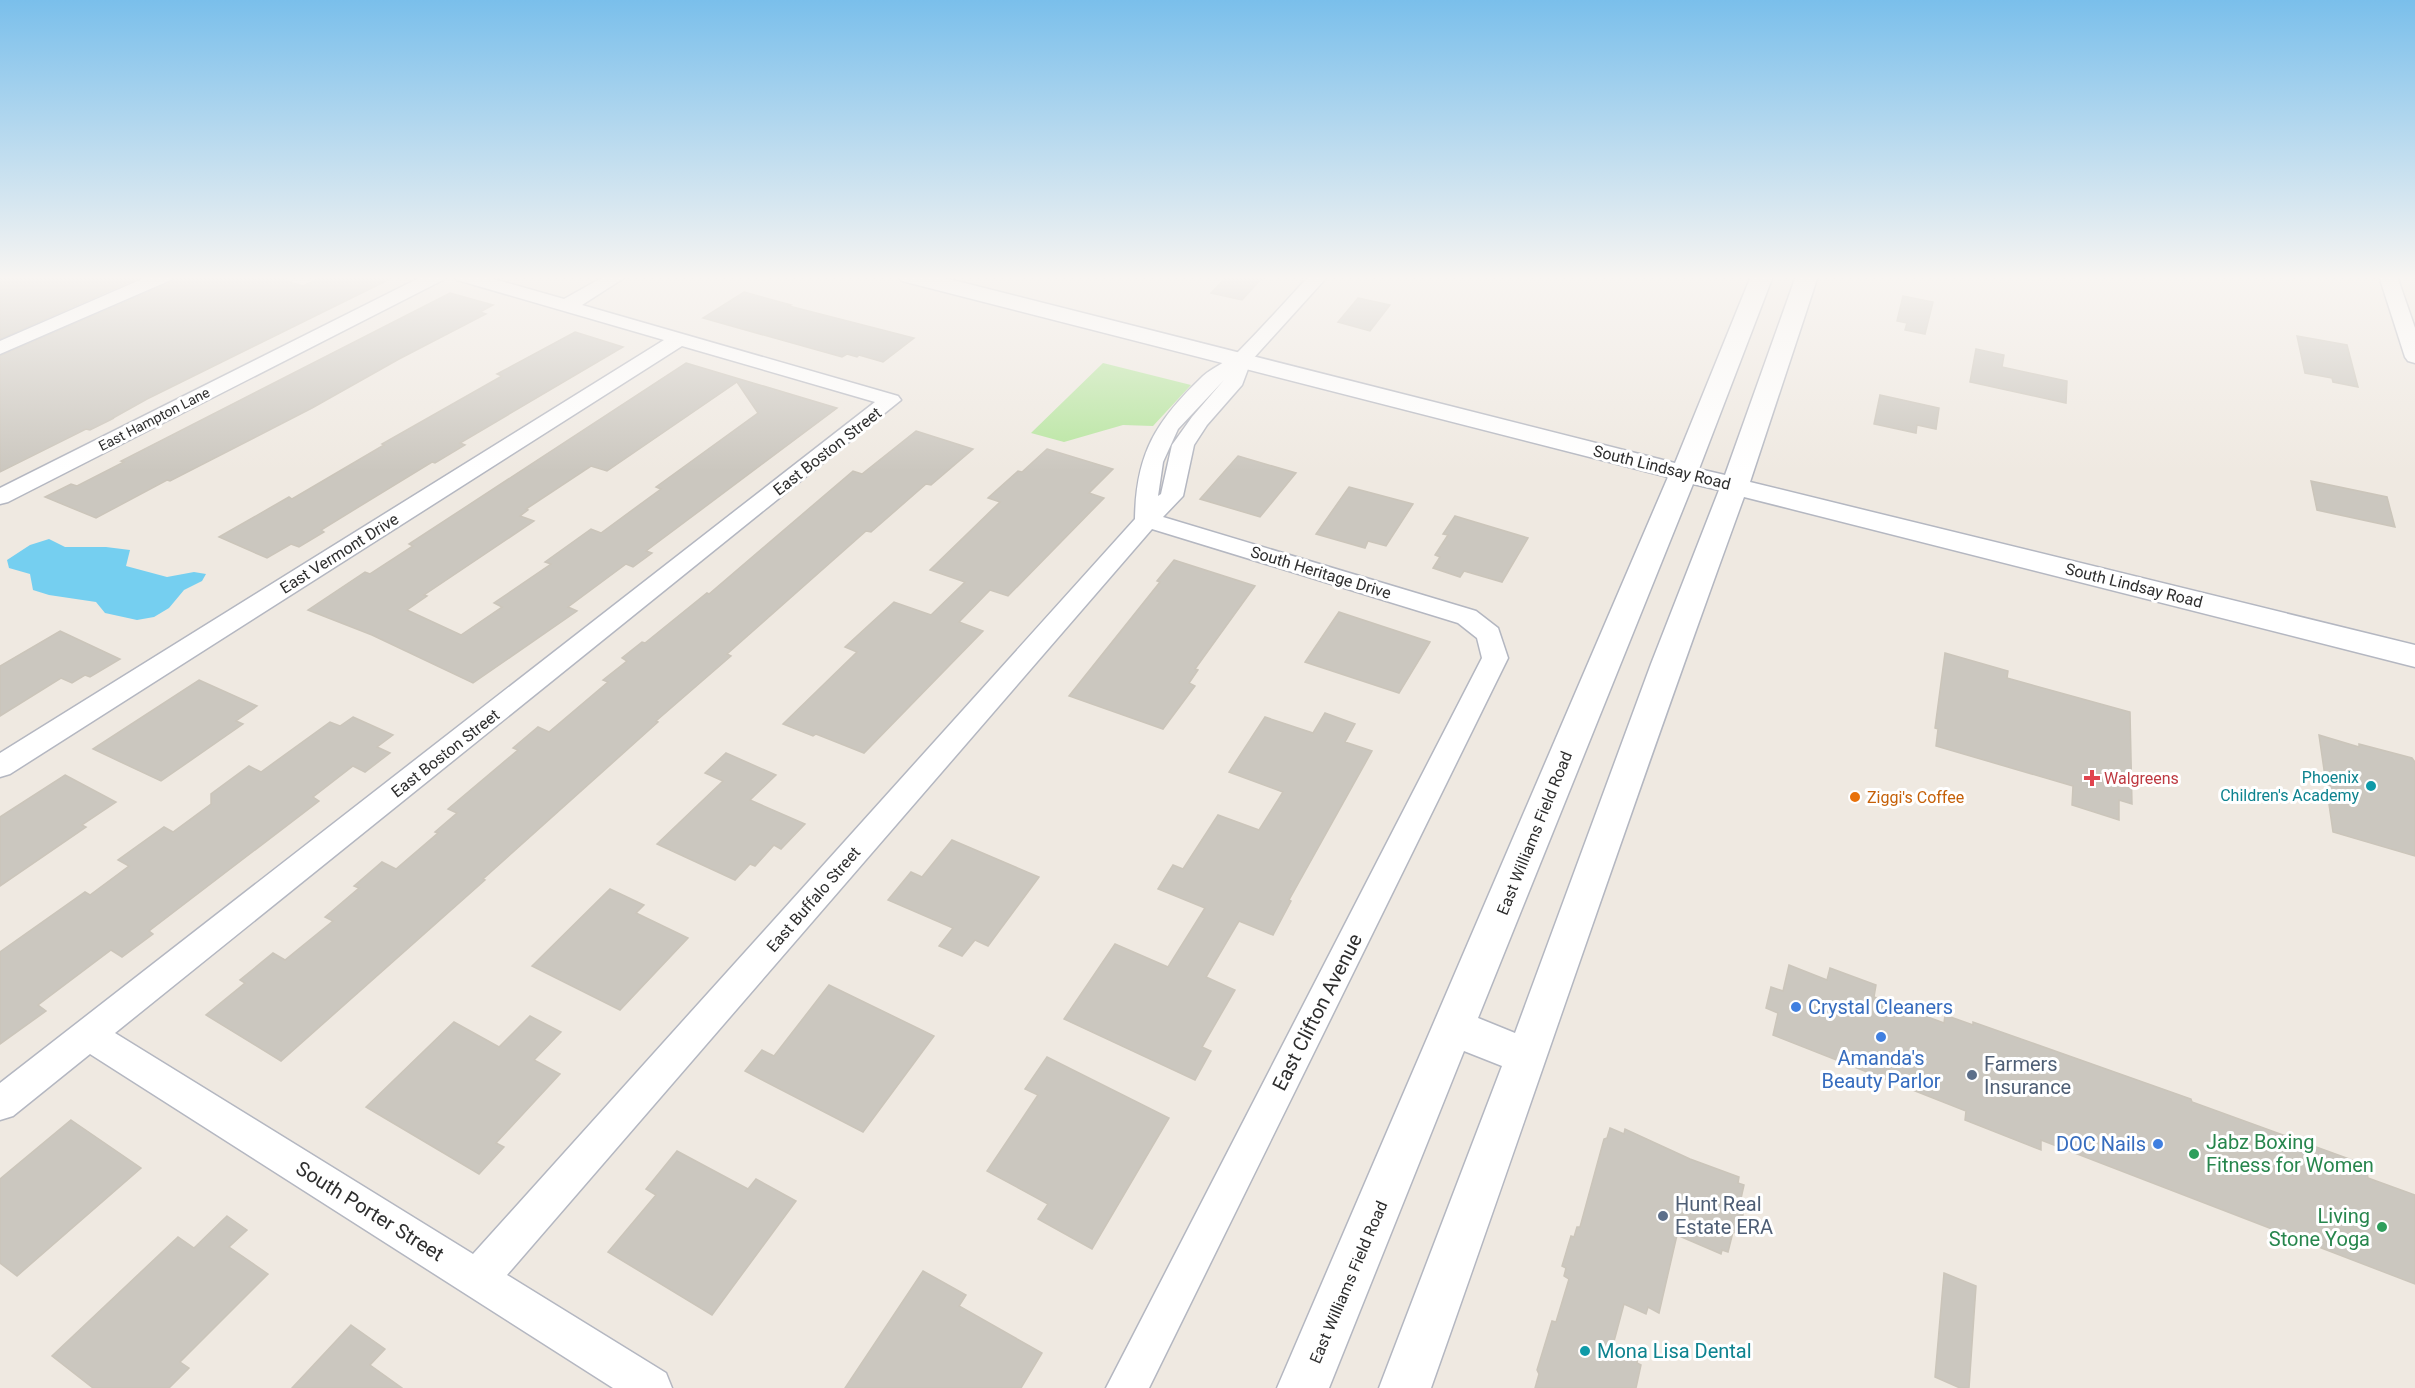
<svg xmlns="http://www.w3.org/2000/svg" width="2415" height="1388" viewBox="0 0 2415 1388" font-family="Roboto,sans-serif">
  <rect width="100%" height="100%" fill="#efe9e1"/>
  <path fill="#b6e59e" d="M1103,363L1191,385L1153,426L1123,425L1064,442L1031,433Z"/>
  <path fill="#75cff0" d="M49,539L65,547H106L130,550L126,566L167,577L194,572L206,574L202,581L184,590L169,608L154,617L137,620L105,613L96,602L49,595L33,590L30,574L9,568L7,560L30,545Z"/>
  <g fill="#cbc7bf" stroke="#cbc5ba" stroke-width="1.5" fill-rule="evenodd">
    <path d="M0,276H143L0,339Z"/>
    <path d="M176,276H271L303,286L324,276H396L147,399L113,418H114L90,430L86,429L0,472V356L172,282Z"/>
    <path d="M1227,276H1264L1242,300L1211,293Z"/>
    <path d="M744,292L791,305L789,306L914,338L883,362L859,355L857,357L847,354L842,357L703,318Z"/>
    <path d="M450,293L493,305L480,312L486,314L399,359L312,408L170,481L167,480L96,518L45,497L71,484L77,486L124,462L121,461Z"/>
    <path d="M1903,296L1933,302L1925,334L1905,330L1907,323L1897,321Z"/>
    <path d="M1358,298L1390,305L1370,331L1338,322Z"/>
    <path d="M575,332L623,347L460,443L465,445L435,463L432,462L321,530L324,532L299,547L291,544L267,558L219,537L289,497L292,499L384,445L382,444L502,376L497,374Z"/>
    <path d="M2297,336L2347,345L2358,387L2333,382L2332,378L2305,373Z"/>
    <path d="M1976,349L2004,355L2002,367L2067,381L2066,403L1970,382Z"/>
    <path d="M686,363L837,408L646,551L652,553L633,567L626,564L568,607L577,611L473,683L372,635L308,610L365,572L370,574L413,546L409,544ZM737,382L758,413L656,487L661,489L601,533L591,529L545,562L551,564L494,603L502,607L461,635L407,610L427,596L424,595L534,521L520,516L528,510L526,509L591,466L607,471Z"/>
    <path d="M1880,395L1939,408L1936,429L1917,425L1916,433L1874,424Z"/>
    <path d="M916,431L973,449L931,485L926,484L871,532L866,531L727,654L731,656L656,721L658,722L483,879L485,880L281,1061L206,1015L245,983L240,980L273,953L285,960L333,921L325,917L359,888L354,886L382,862L396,869L438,833L435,832L457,813L448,809L518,750L513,748L538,727L549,732L608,682L603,680L627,661L622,658L642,642L645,643L707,593L709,594L853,471L862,474Z"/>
    <path d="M1047,449L1113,469L1089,493L1104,498L1008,596L990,590L959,622L983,631L864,753L816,734L813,736L783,724L857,652L845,647L894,602L931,615L965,582L930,570L1000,502L988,498L1018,471L1022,472Z"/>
    <path d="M1238,456L1296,473L1260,517L1200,499Z"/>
    <path d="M2311,481L2387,497L2395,527L2317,510Z"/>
    <path d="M1349,487L1413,504L1386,546L1368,541L1365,548L1316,534Z"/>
    <path d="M1455,516L1528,538L1502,582L1464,571L1460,577L1433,568L1440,557L1435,555L1448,535L1443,534Z"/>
    <path d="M1174,560L1255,586L1195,669L1198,670L1189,683L1195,686L1163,729L1069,696L1160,582L1157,581Z"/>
    <path d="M1339,612L1430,642L1399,693L1305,662Z"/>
    <path d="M60,631L120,659L90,677L85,675L72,683L61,678L0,716V666Z"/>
    <path d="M1945,653L2008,671L2007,678L2130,712L2132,804L2119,800V820L2072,805L2073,786L1936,746L1938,729L1935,728Z"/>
    <path d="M199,680L257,706L236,721L243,724L161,781L93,749Z"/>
    <path d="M1325,713L1355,724L1345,742L1372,751L1289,900L1291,901L1273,935L1239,921L1206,977L1235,990L1202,1047L1211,1051L1195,1080L1064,1019L1115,944L1168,967L1205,908L1158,889L1173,865L1183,869L1218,815L1259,830L1283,792L1229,772L1265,717L1313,733Z"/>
    <path d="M353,717L393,735L377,747L390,753L365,772L353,766L313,797L319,801L149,931L153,934L122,957L111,950L38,1005L46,1011L0,1044V952L85,892L90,895L129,866L118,860L164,827L173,832L211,804V794L249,766L261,772L330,722L340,726Z"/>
    <path d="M2319,735L2359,747V744L2412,758L2415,762V856L2333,832Z"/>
    <path d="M726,753L776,775L750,800L805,824L781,849L774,845L755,866L750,864L735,880L657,844L723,781L705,773Z"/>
    <path d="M65,775L116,802L82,825L86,827L0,886V817Z"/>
    <path d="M952,840L1039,877L988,946L975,940L962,956L939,946L953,928L888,900L911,872L922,877Z"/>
    <path d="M610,889L644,905L636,913L688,938L620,1010L532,966Z"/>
    <path d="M1789,965L1827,980L1830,968L1876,985L1874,997L1944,1023L1945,1015L1973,1025V1022L2191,1099L2192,1102L2366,1165L2368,1178L2415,1195V1284L2041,1140V1150L1965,1120L1966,1111L1773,1035L1778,1013L1766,1008L1771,987L1783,991Z"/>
    <path d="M829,985L934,1036L863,1132L745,1071L762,1050L774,1056Z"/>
    <path d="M530,1016L561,1032L534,1060L560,1074L496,1143L504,1147L479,1174L366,1107L454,1022L499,1047Z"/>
    <path d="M1047,1057L1169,1118L1092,1249L1038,1219L1048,1204L987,1171L1038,1095L1025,1089Z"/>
    <path d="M71,1120L141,1168L17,1276L0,1263V1179Z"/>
    <path d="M1610,1128L1624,1134L1625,1129L1690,1159L1739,1177L1738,1183L1744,1185L1740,1203L1745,1205L1739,1234L1733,1232L1728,1252L1722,1250L1721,1254L1677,1235L1659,1313L1648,1307L1646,1314L1624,1304L1613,1345L1638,1356L1637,1363L1641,1365L1636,1388H1535L1539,1374L1537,1370L1552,1321L1556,1322L1569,1279L1564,1276L1566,1268L1562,1266L1571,1236L1574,1237L1577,1227H1580L1604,1139L1607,1138Z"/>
    <path d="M677,1151L748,1189L756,1179L796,1201L712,1315L608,1252L656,1195L646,1189Z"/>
    <path d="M227,1216L247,1230L229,1247L268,1274L180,1362L189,1368L169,1388H93L52,1356L178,1237L194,1248Z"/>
    <path d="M923,1271L966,1295L959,1306L1042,1353L1021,1388H845Z"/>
    <path d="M1944,1273L1976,1286L1969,1388H1960L1935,1377Z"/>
    <path d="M351,1325L385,1349L370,1365L402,1388H292Z"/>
  </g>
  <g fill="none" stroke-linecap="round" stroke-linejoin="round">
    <g stroke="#b4b7c1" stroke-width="3">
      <g id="minor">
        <path d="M149,276H174L171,280L0,354V341Z"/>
        <path d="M423,276H446L443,280L8,502L0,504V488Z"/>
        <path d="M454,276H483L564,299L605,276H627L582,305L898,396L901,400L115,1033L473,1254L1135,519C1136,453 1156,421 1203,376C1213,367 1227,362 1237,353C1262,328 1285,302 1309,276H1328L1251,361L1242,385L1207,425L1194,445L1183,496L1163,517L1476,611L1498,628L1508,658L1149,1388H1106L1482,658L1477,638L1458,623L1152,529L507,1275L666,1373L672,1388H613L90,1054L13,1116L0,1120V1083L875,402L682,346L10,774L0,777V753L664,340L457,280ZM1224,380L1192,417L1172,445L1161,494L1158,496L1163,462L1178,429Z"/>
        <path d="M2379,276H2397L2415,328V363L2408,361L2405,357Z"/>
      </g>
    </g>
    <g stroke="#b4b7c1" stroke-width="3">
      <path id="secondary" d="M899,276H937L1675,463L1751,276H1773L1699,469L1725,475L1796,276H1818L1750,482L2415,645V667L1744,497C1636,793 1536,1091 1431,1388H1379L1502,1066L1464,1051L1329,1388H1277L1668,477L902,281ZM1693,484L1719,490L1651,664L1515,1033L1478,1018Z"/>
    </g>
    <use href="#minor" fill="#fff" fill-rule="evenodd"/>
    <use href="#secondary" fill="#fff" fill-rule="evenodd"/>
  </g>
  <linearGradient id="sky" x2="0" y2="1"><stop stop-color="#7abfeb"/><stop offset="0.59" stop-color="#f8f5f2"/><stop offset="1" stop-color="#f8f5f2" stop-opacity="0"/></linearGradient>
  <rect width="2415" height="471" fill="url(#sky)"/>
  <path fill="#e0444e" stroke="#fff" stroke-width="2" d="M2089 769h6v6h6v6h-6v6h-6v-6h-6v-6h6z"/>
  <g fill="#0f9aa8" stroke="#fff" stroke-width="2">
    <circle cx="2371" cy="786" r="6"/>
    <circle cx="1585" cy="1351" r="6"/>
  </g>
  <circle fill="#e8710a" stroke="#fff" stroke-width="2" cx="1855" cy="797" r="6"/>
  <g fill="#3f7fe0" stroke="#fff" stroke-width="2">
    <circle cx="1796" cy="1007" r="6"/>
    <circle cx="1881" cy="1037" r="6"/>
    <circle cx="2158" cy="1144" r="6"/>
  </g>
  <g fill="#5c6f8a" stroke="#fff" stroke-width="2">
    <circle cx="1972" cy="1075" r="6"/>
    <circle cx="1663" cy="1216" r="6"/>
  </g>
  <g fill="#2e9e5b" stroke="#fff" stroke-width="2">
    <circle cx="2194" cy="1154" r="6"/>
    <circle cx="2382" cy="1227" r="6"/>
  </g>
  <g text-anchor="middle" stroke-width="6" stroke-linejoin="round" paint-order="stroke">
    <g font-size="14" fill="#2e2e2e" stroke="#fff">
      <text transform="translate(154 419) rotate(-27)" y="5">East Hampton Lane</text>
    </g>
    <g font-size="16" fill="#2e2e2e" stroke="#fff">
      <text transform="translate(827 451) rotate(-38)" y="6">East Boston Street</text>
      <text transform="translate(1662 467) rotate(14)" y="6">South Lindsay Road</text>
      <text transform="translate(339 553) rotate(-32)" y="6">East Vermont Drive</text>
      <text transform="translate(1321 572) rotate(17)" y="6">South Heritage Drive</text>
      <text transform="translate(2134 585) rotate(14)" y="6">South Lindsay Road</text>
      <text transform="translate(445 753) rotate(-38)" y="6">East Boston Street</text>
      <text transform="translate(1534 833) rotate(-68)" y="6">East Williams Field Road</text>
      <text transform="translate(813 899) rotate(-49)" y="6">East Buffalo Street</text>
      <text transform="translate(1348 1282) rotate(-67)" y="6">East Williams Field Road</text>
    </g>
    <g font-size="16" fill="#0d838f" stroke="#fff" text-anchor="end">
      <text x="2359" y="783">Phoenix<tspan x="2359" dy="18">Children's Academy</tspan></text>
    </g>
    <g font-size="16" fill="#be3a42" stroke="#fff" text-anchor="start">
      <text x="2104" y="784">Walgreens</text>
    </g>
    <g font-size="16" fill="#c56008" stroke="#fff" text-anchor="start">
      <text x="1867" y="803">Ziggi's Coffee</text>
    </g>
    <g font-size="20" fill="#366cbe" stroke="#fff" text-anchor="start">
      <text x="1808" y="1014">Crystal Cleaners</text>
      <text x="1881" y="1065" text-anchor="middle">Amanda's<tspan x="1881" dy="23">Beauty Parlor</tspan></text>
      <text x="2146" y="1151" text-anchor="end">DOC Nails</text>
    </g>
    <g font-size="20" fill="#2e2e2e" stroke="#fff">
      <text transform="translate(1317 1012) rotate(-63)" y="7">East Clifton Avenue</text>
      <text transform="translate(370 1211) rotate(32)" y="7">South Porter Street</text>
    </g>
    <g font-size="20" fill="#4e5e75" stroke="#fff" text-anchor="start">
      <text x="1984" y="1071">Farmers<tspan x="1984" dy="23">Insurance</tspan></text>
      <text x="1675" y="1211">Hunt Real<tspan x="1675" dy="23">Estate ERA</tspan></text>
    </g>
    <g font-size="20" fill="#27864d" stroke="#fff" text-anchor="start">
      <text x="2206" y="1149">Jabz Boxing<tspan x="2206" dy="23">Fitness for Women</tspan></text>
      <text x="2370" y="1223" text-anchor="end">Living<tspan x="2370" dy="23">Stone Yoga</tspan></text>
    </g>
    <g font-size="20" fill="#0d838f" stroke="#fff" text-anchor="start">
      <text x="1597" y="1358">Mona Lisa Dental</text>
    </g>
  </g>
</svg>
